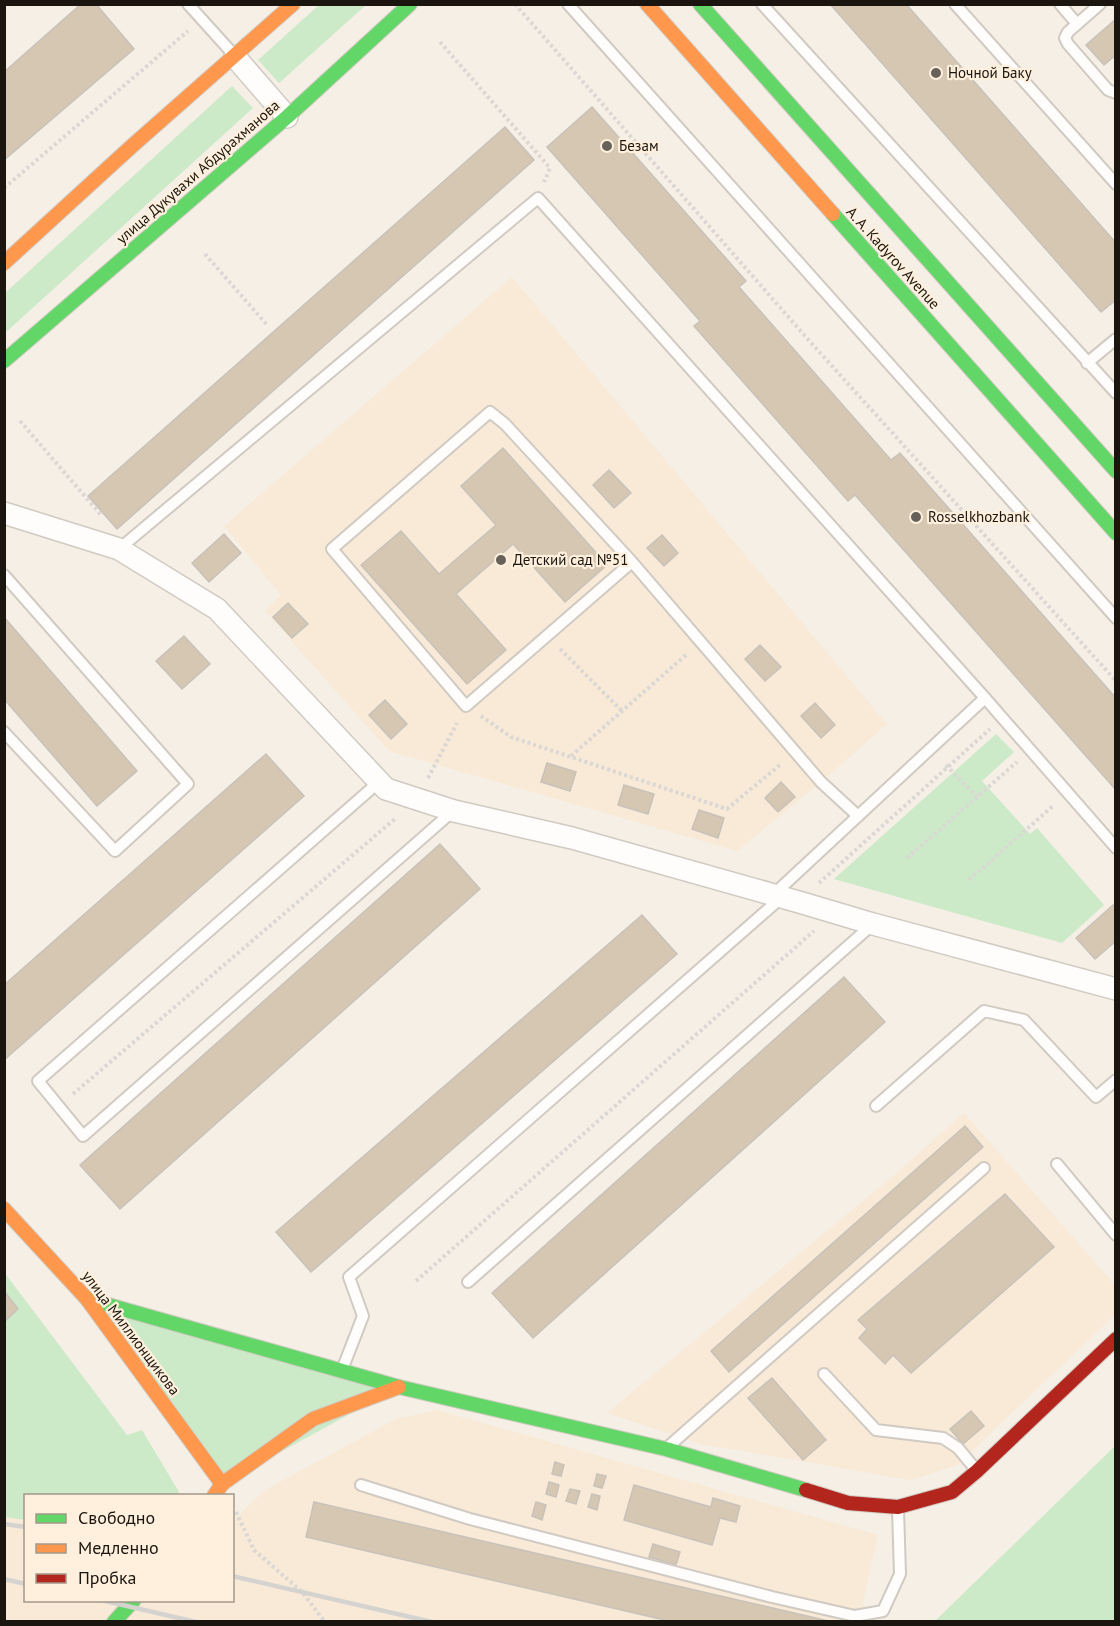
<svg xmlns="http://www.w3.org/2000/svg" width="1120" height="1626" viewBox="0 0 1120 1626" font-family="'PT Sans',sans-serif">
  <rect width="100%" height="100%" fill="#f6efe5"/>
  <g fill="#f8ead7">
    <path d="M512,277L887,724L821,782L737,851L389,751L265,611L281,595L224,526Z"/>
    <path d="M964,1113L1115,1285V1315L957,1465L911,1480L701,1444L607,1413L892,1177Z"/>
    <path d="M437,1410L878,1535L859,1621L5,1622V1517L25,1520L26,1600H232L233,1520L265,1490L396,1419Z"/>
  </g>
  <g fill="#cceac8">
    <path d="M319,5H366L279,83L258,60Z"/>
    <path d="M232,86L253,108L5,333V293Z"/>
    <path d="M996,734L1014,752L982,781L1030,834L1037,828L1104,905L1062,943L834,879Z"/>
    <path d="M4,1272L127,1435L142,1430L179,1492L177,1495L26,1496L25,1520L5,1517Z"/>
    <path d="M87,1299L399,1387L222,1484Z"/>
    <path d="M1114,1447L1116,1449L1115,1621H935Z"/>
  </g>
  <g fill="#d5c7b2" stroke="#c8c2ba" stroke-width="1.5">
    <path d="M81,4H96L134,49L4,160V72Z"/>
    <path d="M830,4H906L1116,243V300L1101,312Z"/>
    <path d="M1116,19V55L1104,65L1086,45Z"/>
    <path d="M592,107L746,281L739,287L891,460L900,453L1116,698V790L855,495L848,501L694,326L700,321L547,147Z"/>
    <path d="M505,127L534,160L117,529L88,496Z"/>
    <path d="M503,448L607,565L565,602L513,544L456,594L506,650L467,684L361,565L401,531L439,574L496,525L461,486Z"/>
    <path d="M609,470L631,493L614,508L593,485Z"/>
    <path d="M224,534L241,553L209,582L192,563Z"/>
    <path d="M662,535L678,553L664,566L647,548Z"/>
    <path d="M288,603L308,624L292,638L273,617Z"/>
    <path d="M4,617L137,771L97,806L4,699Z"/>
    <path d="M184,636L210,664L182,689L156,661Z"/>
    <path d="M760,645L781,667L765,681L745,659Z"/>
    <path d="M385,700L407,724L391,739L369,715Z"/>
    <path d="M815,703L835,725L821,738L801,716Z"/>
    <path d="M266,754L304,796L4,1060V985Z"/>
    <path d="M547,763L576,772L570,791L541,782Z"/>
    <path d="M781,782L795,797L778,812L765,798Z"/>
    <path d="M624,785L654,794L648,814L618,805Z"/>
    <path d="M699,810L724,818L718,838L692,829Z"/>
    <path d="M440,844L480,889L120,1209L80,1165Z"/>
    <path d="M1113,905L1116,908V941L1095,959L1076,938Z"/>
    <path d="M642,915L677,954L311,1272L276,1232Z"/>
    <path d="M844,977L885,1022L533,1338L492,1293Z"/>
    <path d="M965,1126L983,1147L729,1372L711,1351Z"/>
    <path d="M1005,1194L1054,1247L911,1373L893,1355L885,1364L859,1338L867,1329L858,1320Z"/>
    <path d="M4,1291L18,1309L4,1322Z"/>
    <path d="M772,1378L826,1440L803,1460L748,1398Z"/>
    <path d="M971,1411L984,1426L963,1444L950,1429Z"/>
    <path d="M555,1462L564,1465L561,1476L552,1474Z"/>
    <path d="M597,1474L606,1476L602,1488L594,1486Z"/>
    <path d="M549,1482L559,1485L556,1497L546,1494Z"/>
    <path d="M634,1485L711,1507L713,1498L740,1506L736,1522L720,1518L712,1545L624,1520Z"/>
    <path d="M570,1489L580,1491L576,1504L566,1501Z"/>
    <path d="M592,1494L600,1496L597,1510L588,1507Z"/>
    <path d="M314,1502L833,1622H673L306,1537Z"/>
    <path d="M536,1502L546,1505L542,1520L532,1516Z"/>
    <path d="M653,1544L680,1552L676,1565L649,1557Z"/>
  </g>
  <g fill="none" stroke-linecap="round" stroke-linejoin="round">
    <g stroke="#d0cac2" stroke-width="14">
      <g id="lane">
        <path d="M188,4L234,55"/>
        <path d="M568,4L1116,618"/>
        <path d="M762,4L1116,393"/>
        <path d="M955,4L1116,184"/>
        <path d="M1060,4L1077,24"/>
        <path d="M1100,4L1068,32L1065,38L1068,44L1108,90L1116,93"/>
        <path d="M1087,363L1116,339"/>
        <path d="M119,549L538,198L985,698L1116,848"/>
        <path d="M632,562L466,706L332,549L490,412L505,424L632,562L821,782L858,816"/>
        <path d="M4,575L188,784L115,851L4,732"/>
        <path d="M380,781L38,1081L83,1136L453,811"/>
        <path d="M773,895L985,698"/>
        <path d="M876,1106L984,1011L1024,1020L1096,1097L1116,1080"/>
        <path d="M1057,1164L1116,1235"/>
        <path d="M468,1282L873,924"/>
        <path d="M342,1370L363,1316L349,1277L781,898"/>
        <path d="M824,1374L876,1430L943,1438L958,1448L977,1471"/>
        <path d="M669,1446L984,1168"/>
        <path d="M361,1485L470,1519L772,1597L855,1616L883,1611L900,1574L898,1509"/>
      </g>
    </g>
    <g stroke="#d0cac2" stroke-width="24">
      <g id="street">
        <path d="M235,57L287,117"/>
        <path d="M4,513L119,549L217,609L386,789L454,811L572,838L799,902L873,924L1116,989"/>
      </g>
    </g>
    <g stroke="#d0cac2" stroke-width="16">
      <g id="fast">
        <path d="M700,4L1116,471"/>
        <path d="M833,214L1116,533"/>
        <path d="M4,361L287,117L410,4"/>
        <path d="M87,1299L399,1387L666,1449L806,1490"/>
        <path d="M114,1622L134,1600"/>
      </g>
    </g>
    <g stroke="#d0cac2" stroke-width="16">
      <g id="slow">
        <path d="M647,4L833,214"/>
        <path d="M4,263L132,146L293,4"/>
        <path d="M4,1209L87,1299L222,1484"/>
        <path d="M214,1496L222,1484L313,1419L399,1387"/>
      </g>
    </g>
    <g stroke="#d0cac2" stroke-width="16">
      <path id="jam" d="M806,1490L848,1503L898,1507L952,1492L977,1471L1116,1339"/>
    </g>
    <g stroke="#dad7d4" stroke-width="4" stroke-dasharray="3 3" stroke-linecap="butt">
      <path d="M515,4L805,336L1116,681"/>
      <path d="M440,42L550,168L544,182"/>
      <path d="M4,188L188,31"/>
      <path d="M205,254L268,326"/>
      <path d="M20,421L102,516"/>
      <path d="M560,649L622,711"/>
      <path d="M481,716L511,737L727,809L781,764"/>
      <path d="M571,756L687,654"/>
      <path d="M946,765L977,797"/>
      <path d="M428,778L457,723"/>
      <path d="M907,858L1017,762"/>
      <path d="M969,880L1054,805"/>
      <path d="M819,883L990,729"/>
      <path d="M73,1094L396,818"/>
      <path d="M416,1281L814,931"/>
      <path d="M236,1512L254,1550L302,1592L325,1622"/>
    </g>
    <use href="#lane" stroke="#fefdfb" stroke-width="10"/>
    <use href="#street" stroke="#fefdfb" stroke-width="21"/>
    <use href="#fast" stroke="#63d668" stroke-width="14"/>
    <use href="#slow" stroke="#ff974d" stroke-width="14"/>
    <use href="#jam" stroke="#b3261e" stroke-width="14"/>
    <g stroke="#d5d3d0" stroke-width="4.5">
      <path d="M4,1524L26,1527"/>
      <path d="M232,1576L432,1622"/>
      <path d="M4,1579L26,1584"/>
      <path d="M101,1600L196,1622"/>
    </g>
  </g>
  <g fill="#676159" stroke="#fef0dd" stroke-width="2">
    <circle cx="936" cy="73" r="6"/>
    <circle cx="607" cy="146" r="6"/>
    <circle cx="916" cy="517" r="6"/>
    <circle cx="501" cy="560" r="6"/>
  </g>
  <g text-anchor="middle" stroke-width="4.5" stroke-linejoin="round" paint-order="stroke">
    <g font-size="15" fill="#1a150e" stroke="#fef0dd" text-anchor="start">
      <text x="948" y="78">Ночной Баку</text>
      <text x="619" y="151">Безам</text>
      <text x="928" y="522">Rosselkhozbank</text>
      <text x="513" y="565">Детский сад №51</text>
    </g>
    <g font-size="15" fill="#1a150e" stroke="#fef0dd">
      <text transform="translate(198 172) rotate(-41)" y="5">улица Дукувахи Абдурахманова</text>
      <text transform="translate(893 258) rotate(48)" y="5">A. A. Kadyrov Avenue</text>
      <text transform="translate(131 1333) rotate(53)" y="5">улица Миллионщикова</text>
    </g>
  </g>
  <rect width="1120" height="1626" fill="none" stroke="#1a150e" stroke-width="12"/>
  <rect x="24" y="1494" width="210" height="108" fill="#fef0dd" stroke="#a3988a" stroke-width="1.5"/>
  <rect x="36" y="1514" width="30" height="9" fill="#63d668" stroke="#a3988a" stroke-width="1.5"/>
  <text x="78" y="1524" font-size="18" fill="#1a150e">Свободно</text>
  <rect x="36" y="1544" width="30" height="9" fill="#ff974d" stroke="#a3988a" stroke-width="1.5"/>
  <text x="78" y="1554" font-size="18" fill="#1a150e">Медленно</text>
  <rect x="36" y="1574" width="30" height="9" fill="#b3261e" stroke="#a3988a" stroke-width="1.5"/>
  <text x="78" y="1584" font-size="18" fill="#1a150e">Пробка</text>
</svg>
